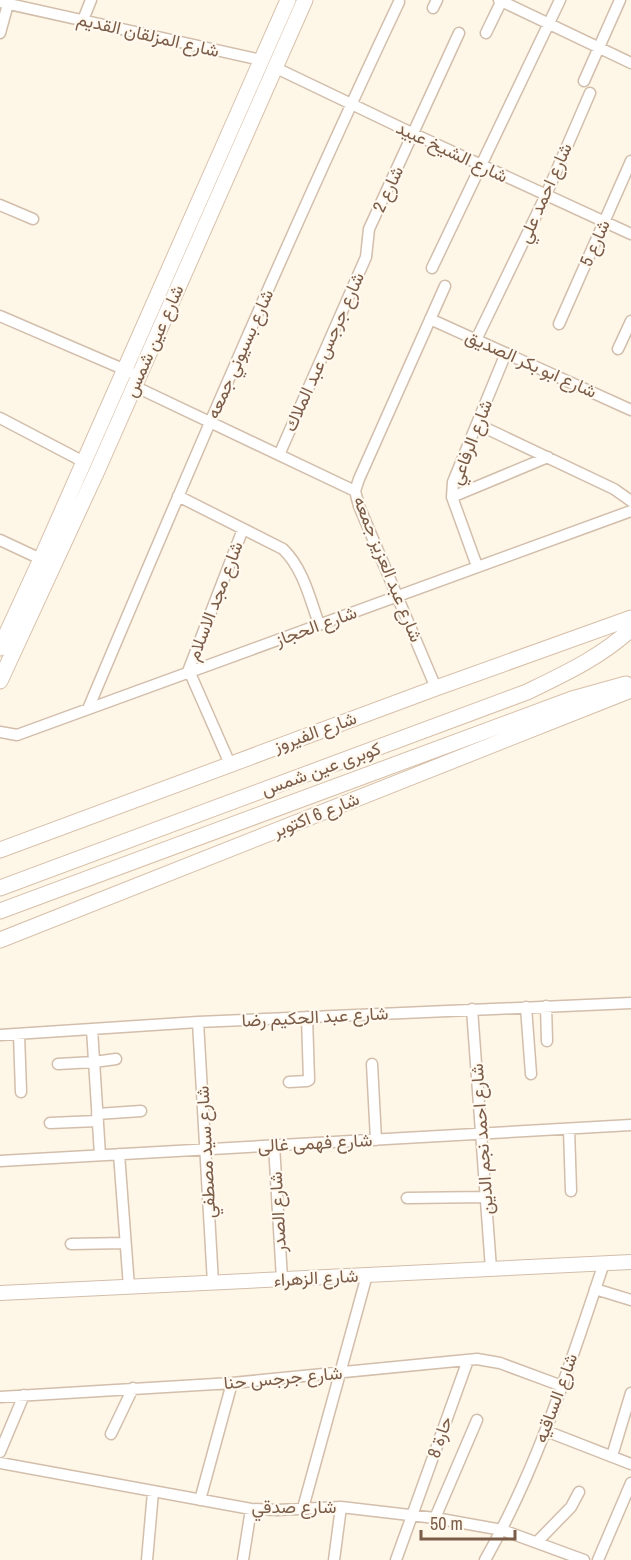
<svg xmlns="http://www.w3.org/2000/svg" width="631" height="1560" font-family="'Archivo Narrow',Vazirmatn,sans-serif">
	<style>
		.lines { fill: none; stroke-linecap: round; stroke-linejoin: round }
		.minor-casing { stroke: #d2beab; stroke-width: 13 }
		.tertiary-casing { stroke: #d2beab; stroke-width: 16 }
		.secondary-casing { stroke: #d8c0aa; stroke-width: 17 }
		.minor { stroke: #fff; stroke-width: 10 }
		.tertiary { stroke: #fff; stroke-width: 14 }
		.secondary { stroke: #fff; stroke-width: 15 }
		.labels { text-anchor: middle; stroke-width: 4.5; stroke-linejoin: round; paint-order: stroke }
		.street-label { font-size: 18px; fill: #7b5c48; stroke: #fff9ef }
	</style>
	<rect width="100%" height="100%" fill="#fef6e7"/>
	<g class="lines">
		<defs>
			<path id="minor" d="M499,0L631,63
				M0,2L261,60
				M433,8L437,0
				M83,20L91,0
				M0,33L8,4
				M486,33L502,0
				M274,67L414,134L631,234
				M584,81L620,0
				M0,205L33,219
				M432,268L560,0
				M0,316L130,372
				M430,319L631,410
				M559,324L631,161
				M476,340L546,195L590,93
				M618,349L631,321
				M134,386L355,491
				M0,418L84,462
				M477,424L614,489L631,501
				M279,455L366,257L369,229L459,33
				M178,496L283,549C303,568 310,599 319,624
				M452,497L548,457
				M0,540L45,561
				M477,566L452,497L453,482L506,353
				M190,673L230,764
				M187,674L243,529
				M436,688L359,506L355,491L359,479L445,286
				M88,709C188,472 289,235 399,2
				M0,732L17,735L28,731L631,511
				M546,1006L547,1041
				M526,1007L531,1074
				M472,1009L491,1269
				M198,1022L213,1283
				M92,1029L100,1155
				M19,1034L21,1092
				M0,1035L198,1022L631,1003
				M58,1064L94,1062L116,1059
				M372,1064L376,1140
				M289,1082L307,1081L309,1080L307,1017
				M97,1114L141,1111
				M50,1123L97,1121
				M569,1129L571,1191
				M274,1145L282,1279
				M119,1154L129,1287
				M0,1161L631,1125
				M407,1198L486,1197
				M71,1244L125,1243
				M595,1289L631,1300
				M0,1397L232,1383L477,1359L500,1363L562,1386
				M546,1431L631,1464
				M111,1434L133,1388
				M0,1452L24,1395
				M612,1456L631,1393
				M0,1463L251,1509L277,1510L341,1507L435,1518L502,1530L584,1560
				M200,1500L232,1383
				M303,1508L367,1275
				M435,1518L477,1420
				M537,1542L571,1507L579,1492
				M147,1560L153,1492
				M243,1560L251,1509
				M334,1560L341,1507
				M396,1560L468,1360
				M485,1560C538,1467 570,1364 604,1263
				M598,1560L631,1483"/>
			<path id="tertiary" d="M0,1293L631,1262"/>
			<path id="secondary" d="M0,648L41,559L288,0
				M0,681L97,471L305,0
				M0,850L436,688L631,618
				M0,888L527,692C564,674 601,657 631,629
				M0,911L572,699L626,684
				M0,940L631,690"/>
		</defs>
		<use href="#minor" class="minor-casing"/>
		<use href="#tertiary" class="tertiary-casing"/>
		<use href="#secondary" class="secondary-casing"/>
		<use href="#minor" class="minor"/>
		<use href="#tertiary" class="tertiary"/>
		<use href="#secondary" class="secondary"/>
	</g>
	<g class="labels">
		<g class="street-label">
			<text transform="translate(148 35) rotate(13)" y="6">شارع المزلقان القديم</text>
			<text transform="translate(452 152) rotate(25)" y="6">شارع الشيخ عبيد</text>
			<text transform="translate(388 189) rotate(-65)" y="6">شارع 2</text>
			<text transform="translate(545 193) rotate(-66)" y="6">شارع احمد علي</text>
			<text transform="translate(595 243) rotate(-66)" y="6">شارع 5</text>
			<text transform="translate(154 341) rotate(-66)" y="6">شارع عين شمس</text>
			<text transform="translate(324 352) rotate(-66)" y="6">شارع جرجس عبد الملاك</text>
			<text transform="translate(240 354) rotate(-66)" y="6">شارع بسيوني جمعه</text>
			<text transform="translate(531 364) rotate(24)" y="6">شارع ابو بكر الصديق</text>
			<text transform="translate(471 442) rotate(-69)" y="6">شارع الرفاعي</text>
			<text transform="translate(388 569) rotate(68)" y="6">شارع عبد العزيز جمعه</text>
			<text transform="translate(215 601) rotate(-69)" y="6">شارع مجد الاسلام</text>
			<text transform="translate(316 626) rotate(-20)" y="6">شارع الحجاز</text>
			<text transform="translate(315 732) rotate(-20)" y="6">شارع الفيروز</text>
			<text transform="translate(321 769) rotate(-20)" y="6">كوبرى عين شمس</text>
			<text transform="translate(316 815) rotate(-22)" y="6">شارع 6 اكتوبر</text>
			<text transform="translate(315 1017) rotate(-3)" y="6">شارع عبد الحكيم رضا</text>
			<text transform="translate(482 1139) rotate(-94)" y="6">شارع احمد نجم الدين</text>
			<text transform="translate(315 1143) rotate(-3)" y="6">شارع فهمى غالى</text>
			<text transform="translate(206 1152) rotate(-93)" y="6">شارع سيد مصطفي</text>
			<text transform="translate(278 1212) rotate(-93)" y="6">شارع الصدر</text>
			<text transform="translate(316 1278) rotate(-3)" y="6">شارع الزهراء</text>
			<text transform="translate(283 1378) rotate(-5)" y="6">شارع جرجس حنا</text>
			<text transform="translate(556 1398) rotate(-70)" y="6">شارع الساقيه</text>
			<text transform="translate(440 1437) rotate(-71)" y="6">حارة 8</text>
			<text x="294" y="1513">شارع صدقي</text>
		</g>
	</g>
	<path d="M421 1530v9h94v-9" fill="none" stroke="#7b5c48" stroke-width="3"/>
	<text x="430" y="1530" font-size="18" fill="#7b5c48" stroke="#fff9ef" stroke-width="4.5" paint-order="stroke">50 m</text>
</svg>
